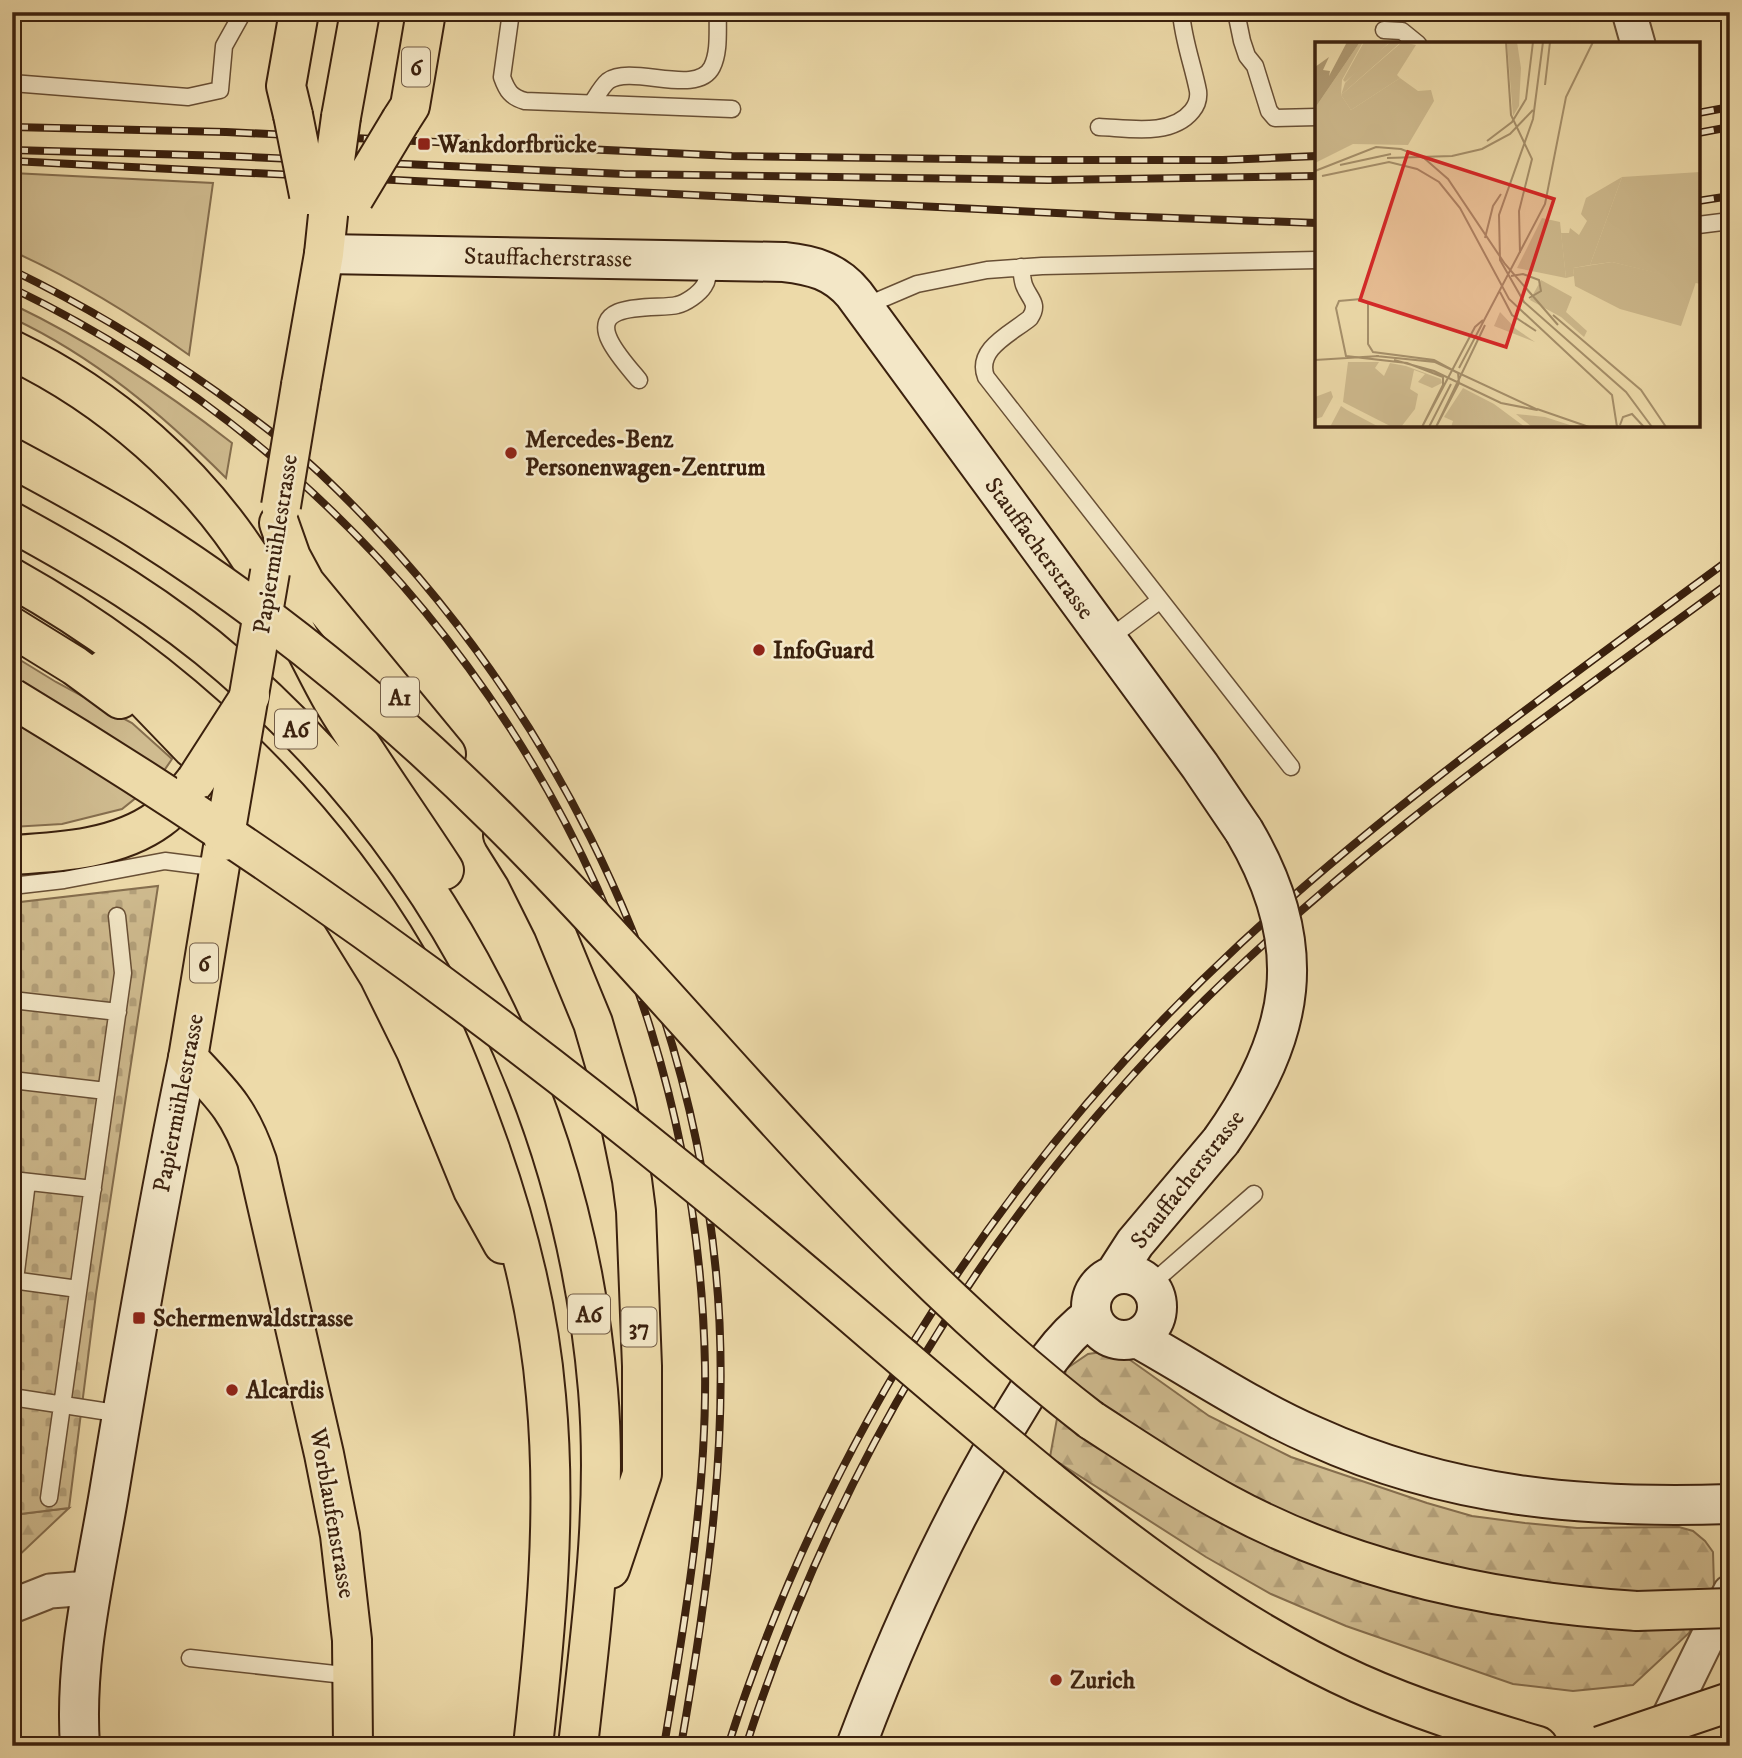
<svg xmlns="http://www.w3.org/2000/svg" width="1742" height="1758" font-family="'IM FELL DW Pica',serif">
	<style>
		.green { fill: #cfbb8f; stroke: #856e4e; stroke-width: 2 }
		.forest { fill: url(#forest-firs); stroke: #856e4e; stroke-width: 2 }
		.cemetery { fill: url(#cemetery-stones); stroke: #856e4e; stroke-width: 2 }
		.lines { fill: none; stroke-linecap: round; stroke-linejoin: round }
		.lane-casing { stroke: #684f35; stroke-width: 19 }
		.street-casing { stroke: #684f35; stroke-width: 37 }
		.secondary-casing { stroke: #3b210e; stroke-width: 42 }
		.primary-casing { stroke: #3b210e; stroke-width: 42 }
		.highway-casing { stroke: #3b210e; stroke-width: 42 }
		.lane { stroke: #f3e7c7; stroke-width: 16 }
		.street { stroke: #f3e7c7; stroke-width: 33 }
		.secondary { stroke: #f3e7c7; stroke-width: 38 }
		.primary { stroke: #eddaa9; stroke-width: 38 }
		.highway { stroke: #eddaa9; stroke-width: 38 }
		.tram { stroke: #3b210e; stroke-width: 2 }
		.rail-casing { stroke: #3b210e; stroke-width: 8 }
		.rail { stroke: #f3e7c7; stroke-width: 5; stroke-dasharray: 16; stroke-linecap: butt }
		.secondary-bridge-casing { stroke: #3b210e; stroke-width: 42; stroke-linecap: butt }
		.primary-bridge-casing { stroke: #3b210e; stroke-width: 42; stroke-linecap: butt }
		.highway-bridge-casing { stroke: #3b210e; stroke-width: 42; stroke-linecap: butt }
		.secondary-bridge { stroke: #f3e7c7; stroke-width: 38 }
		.primary-bridge { stroke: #eddaa9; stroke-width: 38 }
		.highway-bridge { stroke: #eddaa9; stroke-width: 38 }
		.poi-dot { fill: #8f2418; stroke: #f3e7c7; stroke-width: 2.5 }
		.labels { text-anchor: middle; stroke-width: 5; stroke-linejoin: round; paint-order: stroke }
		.shield { fill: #f3e7c7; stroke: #725c46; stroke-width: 2 }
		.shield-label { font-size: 23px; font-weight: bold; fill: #3b210e }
		.poi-label { font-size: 24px; font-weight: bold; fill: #3b210e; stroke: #f3e7c7; text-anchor: start }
		.street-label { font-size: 24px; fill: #3b210e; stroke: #f3e7c7 }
		.inset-road { fill: none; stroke: #a6906b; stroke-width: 2 }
		.view { fill: #d62828; fill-opacity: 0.15; stroke: #d62828; stroke-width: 3.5 }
		.inset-edge { fill: none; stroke: #3b210e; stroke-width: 3.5 }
	</style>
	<defs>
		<pattern id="forest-firs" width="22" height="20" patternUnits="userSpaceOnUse" patternTransform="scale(1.75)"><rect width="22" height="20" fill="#cfbb8f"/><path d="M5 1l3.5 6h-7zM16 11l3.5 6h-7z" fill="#b3a07a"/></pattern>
		<pattern id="cemetery-stones" width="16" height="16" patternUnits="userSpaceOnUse" patternTransform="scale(1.75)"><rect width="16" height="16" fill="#cfbb8f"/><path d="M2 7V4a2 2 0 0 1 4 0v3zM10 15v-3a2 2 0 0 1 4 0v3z" fill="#b3a07a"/></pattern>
	</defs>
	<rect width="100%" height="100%" fill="#eddaa9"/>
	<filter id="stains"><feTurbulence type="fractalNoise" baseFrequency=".00286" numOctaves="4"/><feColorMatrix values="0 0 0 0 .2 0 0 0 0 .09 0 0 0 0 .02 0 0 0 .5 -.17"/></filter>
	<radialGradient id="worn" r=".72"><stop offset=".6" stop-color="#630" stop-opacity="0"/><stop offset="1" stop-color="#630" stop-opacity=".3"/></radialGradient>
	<path class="green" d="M12,173L213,183L189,355C133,315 74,279 12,251Z
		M12,304C91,342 164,390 232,443L226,478C162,414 95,357 12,318Z
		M12,655L56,682L132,723L172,759L157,781L122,809L62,824L12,827Z"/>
	<path class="forest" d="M1116,1350L1209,1416L1291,1457L1427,1503L1472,1516L1525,1523L1577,1528L1679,1527L1693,1531L1705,1541L1713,1552L1714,1586L1689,1633L1633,1685L1573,1691L1513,1684L1346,1626L1271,1594L1206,1557L1050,1457L1066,1369L1088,1354Z
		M69,1508L12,1562V1515Z"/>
	<path class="cemetery" d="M158,886L96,1294L69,1508L12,1515V903Z"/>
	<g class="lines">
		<defs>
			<path id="lane" d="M511,12L502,77C507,91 511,97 525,101L732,109
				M1236,12L1242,41L1247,56L1255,66L1269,111L1275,118L1317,117
				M1698,12H1703
				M1384,30L1402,31L1418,44
				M12,83L188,97L220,90L224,46L243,12
				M592,103C596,97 602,86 608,81C632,64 697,97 712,67C720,51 717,29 718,12
				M1099,127C1128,128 1171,137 1192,111C1197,105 1199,99 1198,91C1193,65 1183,40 1181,12
				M1698,225L1730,221
				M1021,267C1022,273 1022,279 1024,285C1029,299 1040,303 1030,318C1012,333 975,349 986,377L1291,767
				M863,307L917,284L987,270L1042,266L1317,260
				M639,380C629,368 617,355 610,341C589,299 660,310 677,305C686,303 699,294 704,286C709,279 708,269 709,260
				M1107,640L1159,601
				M12,886L64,880L165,861L220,868
				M12,1000L118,1012
				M12,1080L106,1091
				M12,1180L93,1189
				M12,1280L78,1289
				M15,1280L27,1182
				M1150,1285L1254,1194
				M12,1397L122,1414
				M49,1498L123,973L117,916
				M190,1658L353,1676"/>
			<path id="street" d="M1629,12L1638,44
				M12,1606L50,1591L90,1588
				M1657,1741L1730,1592"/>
			<path id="secondary" d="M324,254L784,262C812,265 835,271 854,294L1200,766L1244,831
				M1091 1307a33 33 0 1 1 66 0a33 33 0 1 1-66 0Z
				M1115,1274L1135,1243L1221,1141
				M1137,1338C1196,1371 1252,1409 1314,1436C1448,1497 1584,1509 1730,1504
				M80,1746C74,1659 95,1577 109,1493C133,1347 158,1202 188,1058
				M856,1746C898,1634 947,1527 1008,1424C1032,1385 1054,1343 1091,1316"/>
			<path id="primary" d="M293,115L286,86L299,12
				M341,117L360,12
				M401,120L410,106L426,12
				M301,385L324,254L330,196
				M224,841L188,1058C223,1095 240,1111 257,1161L324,1454L340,1535L352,1640L353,1746"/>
			<path id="highway" d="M12,350C110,397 198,474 256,567C272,592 289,618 303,644C313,663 322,682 333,701C368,759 407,813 444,870
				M12,522C89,564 165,609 231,667C445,854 574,1106 598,1390C608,1509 591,1628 578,1746
				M279,523L291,557L305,583L446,754
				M12,578C171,667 316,802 408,960C442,1019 467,1085 490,1149C518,1229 539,1312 546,1396C557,1513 546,1629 533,1746
				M12,627L75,666L120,699
				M105,669L140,694L192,748L232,783L269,824L340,913L379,976L416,1051L473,1190L503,1244
				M503,835L525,870L553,926L593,1023L616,1102L632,1180L636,1211L642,1366V1474L610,1569
				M12,855C61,852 118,849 159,819C174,808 185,794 196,780
				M1091,1420C1136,1449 1180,1479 1227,1504C1352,1572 1497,1602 1637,1611
				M1048,1480C1144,1557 1245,1632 1358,1683C1416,1709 1477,1728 1538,1746"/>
		</defs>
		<use href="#lane" class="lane-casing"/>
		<use href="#street" class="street-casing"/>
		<use href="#secondary" class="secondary-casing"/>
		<use href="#primary" class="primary-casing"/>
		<use href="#highway" class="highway-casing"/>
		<use href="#lane" class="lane"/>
		<use href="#street" class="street"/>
		<use href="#secondary" class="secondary"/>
		<use href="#primary" class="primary"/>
		<use href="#highway" class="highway"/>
		<path class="tram" d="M1673,12L1697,16L1728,12"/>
		<defs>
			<path id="rail" d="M1698,113L1730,107
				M12,127L226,132L732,156L1045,160H1223L1317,156
				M1698,133L1730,127
				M12,150L228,156L624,174L1048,180L1317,176
				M12,161L1117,216L1317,223
				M1698,201L1730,196
				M12,270C84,305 152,346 217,392C253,418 289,444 321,474C542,684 687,968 716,1272C731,1431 708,1589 681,1746
				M12,288C427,488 696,905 705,1366C707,1494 685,1620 664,1746
				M728,1746C826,1438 1005,1162 1241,943C1393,802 1564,682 1730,559
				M746,1746C832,1478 980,1230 1177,1028C1342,858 1539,722 1730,582"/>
		</defs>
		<use href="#rail" class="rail-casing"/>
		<use href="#rail" class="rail"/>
		<defs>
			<path id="secondary-bridge" d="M1221,1141C1296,1035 1312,946 1244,831"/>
			<path id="primary-bridge" d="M293,115L309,195
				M330,196L341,117
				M354,198L401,120
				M281,506L301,385
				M224,841L270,572"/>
			<path id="highway-bridge" d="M12,458C55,481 98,504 139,530C269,612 388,710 497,818C697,1017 866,1247 1091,1420
				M12,698C244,838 468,998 678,1169C804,1270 923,1378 1048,1480
				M196,780L250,696
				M1637,1611L1730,1608
				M1600,1746L1730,1702"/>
		</defs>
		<use href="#secondary-bridge" class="secondary-bridge-casing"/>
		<use href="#primary-bridge" class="primary-bridge-casing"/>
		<use href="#highway-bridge" class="highway-bridge-casing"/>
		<use href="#secondary-bridge" class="secondary-bridge"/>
		<use href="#primary-bridge" class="primary-bridge"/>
		<use href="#highway-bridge" class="highway-bridge"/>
	</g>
	<g class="poi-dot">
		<rect x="417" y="137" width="14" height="14" rx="3.5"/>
		<circle cx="511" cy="453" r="7"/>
		<circle cx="759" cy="650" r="7"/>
		<rect x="132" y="1311" width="14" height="14" rx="3.5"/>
		<circle cx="232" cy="1390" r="7"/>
		<circle cx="1056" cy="1680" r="7"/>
	</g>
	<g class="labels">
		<g class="shield">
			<rect x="402" y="47.5" width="28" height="39" rx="5"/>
			<rect x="381" y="677.5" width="38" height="39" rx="5"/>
			<rect x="275" y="709.5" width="42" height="39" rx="5"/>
			<rect x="190" y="943.5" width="28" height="39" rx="5"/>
			<rect x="568" y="1294.5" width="42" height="39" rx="5"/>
			<rect x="621.5" y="1307.5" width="35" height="39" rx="5"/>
		</g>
		<g class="shield-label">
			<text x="416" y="75">6</text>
			<text x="400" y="705">A1</text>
			<text x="296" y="737">A6</text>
			<text x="204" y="971">6</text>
			<text x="589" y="1322">A6</text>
			<text x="639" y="1335">37</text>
		</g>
		<g class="poi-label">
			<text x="438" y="152">Wankdorfbrücke</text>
			<text x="525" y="447">Mercedes-Benz<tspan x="525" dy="28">Personenwagen-Zentrum</tspan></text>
			<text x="773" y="658">InfoGuard</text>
			<text x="153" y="1326">Schermenwaldstrasse</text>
			<text x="246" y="1398">Alcardis</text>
			<text x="1070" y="1688">Zurich</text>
		</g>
		<g class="street-label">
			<text transform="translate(548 257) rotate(1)" y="8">Stauffacherstrasse</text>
			<text transform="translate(275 544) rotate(-81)" y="8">Papiermühlestrasse</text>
			<text transform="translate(1040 548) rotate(54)" y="8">Stauffacherstrasse</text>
			<text transform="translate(178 1103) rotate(-79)" y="8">Papiermühlestrasse</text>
			<text transform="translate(1187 1179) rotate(-52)" y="8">Stauffacherstrasse</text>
			<text transform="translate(333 1513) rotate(80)" y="8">Worblaufenstrasse</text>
		</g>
	</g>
	<g transform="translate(1315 42)">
		<rect width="385" height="385" fill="#eddaa9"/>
		<path d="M76,0H86L26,53L30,41L51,19ZM307,135L275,223L258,226L259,234L251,236L246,191H254L255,186L264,193L272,179L266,172L271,156ZM226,238L257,255L251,270L272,289L269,295L246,275L215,258ZM185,270L201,287L220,300L179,284ZM33,320H64L60,326L69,334L75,321L91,324L126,337L127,341L117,346L103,340L110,332L99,328L95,347L103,352L100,367L86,385H77L28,360ZM148,346L179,362L210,385H136L138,379L129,375ZM16,349L18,355L7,375L0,377V355ZM26,364L32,368L64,385H15Z" fill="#cfbb8f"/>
		<path d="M45,0H48L27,38L26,53L36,68L85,36L103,49L116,48L119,59L93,103L38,102L0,121V66ZM192,0H202L206,26L204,64L198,74ZM385,130V242L297,220L275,223L307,135ZM201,372L230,375L261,385H217Z" fill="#cfbb8f"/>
		<path d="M227,176L245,180L251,236L202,226Z" fill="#cfbb8f"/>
		<path d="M49,0H75L30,40L28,38ZM87,0L101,3L82,33L85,36L36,68L26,53ZM297,220L381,240L366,284L305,267L260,244L258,226Z" fill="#cfbb8f"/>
		<path d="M32,0H45L0,66V25L14,15L8,28L15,29L14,34Z" fill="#b09b74"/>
		<path class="inset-road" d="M191,0L196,73L217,117L204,169L205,211M228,0L218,77L184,173L185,218L209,260L311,350L337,385M230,43L235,0M172,99L197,80L211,57L218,0M72,116L137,114L167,107L195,92L218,68M25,123L76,112M0,129L61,105L86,107L109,116L133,137L190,222L243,283M7,134L74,120L102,127L124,140L145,166L194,257L297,353L302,385M170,196L178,164L186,152M196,234L208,232L224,238L226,249L214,256M185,250L197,273L221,289M238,273L326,348L351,385M61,314L120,320L223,368M0,318L64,314M79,318L119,329L186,361L222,368M144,326L230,162L251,55L278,0M222,367L274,385M305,383L308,375L317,372L329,385M107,385L160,285L168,278M107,385L128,343V335L92,321L31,314L21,266L24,259L46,257L53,261V302L58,310L119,318L143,331L144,341L121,385M114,385L136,342M121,385L170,283"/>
		<path class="view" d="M93,110L239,157L191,305L45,258Z"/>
		<rect width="385" height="385" class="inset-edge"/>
	</g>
	<rect width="1742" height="1758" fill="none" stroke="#eddaa9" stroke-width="42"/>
	<rect x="14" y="14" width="1714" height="1730" fill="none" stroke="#3b210e" stroke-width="3.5"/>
	<rect x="21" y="21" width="1700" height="1716" fill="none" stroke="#3b210e" stroke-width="2"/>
	<rect width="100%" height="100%" filter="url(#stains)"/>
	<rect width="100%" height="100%" fill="url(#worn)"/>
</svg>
